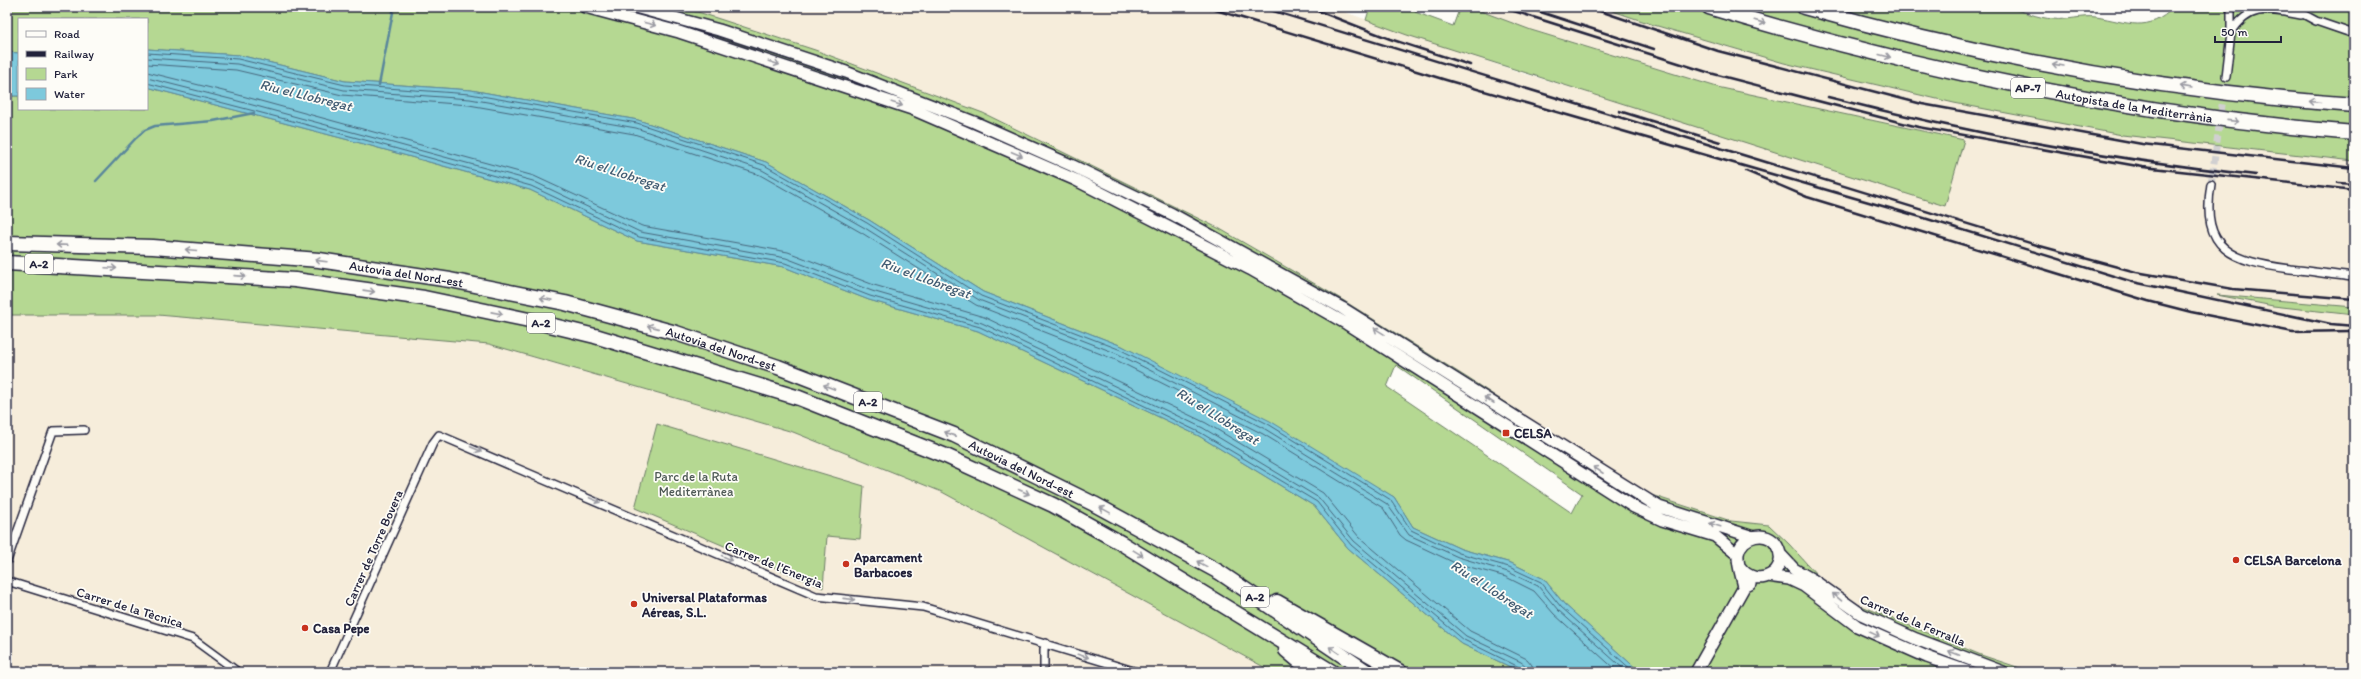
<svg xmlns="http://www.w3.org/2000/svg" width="2361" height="679" font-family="Itim,sans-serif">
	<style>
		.built { fill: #f6eddb }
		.green { fill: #b5d892; stroke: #6c7d66; fill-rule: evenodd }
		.water { fill: #7dc9dc; stroke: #59869c }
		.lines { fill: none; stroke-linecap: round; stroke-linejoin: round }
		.shore { stroke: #46657b; stroke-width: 1 }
		.stream { stroke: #59869c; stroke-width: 2.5 }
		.street-tunnel { stroke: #d1d0d1; stroke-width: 7; stroke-dasharray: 7 3.5; stroke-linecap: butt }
		.street-casing { stroke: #22223b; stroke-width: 10 }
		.secondary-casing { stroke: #22223b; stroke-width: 14 }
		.highway-casing { stroke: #22223b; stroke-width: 17 }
		.street { stroke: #fdfcf7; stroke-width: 7 }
		.secondary { stroke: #fdfcf7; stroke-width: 11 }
		.highway { stroke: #fdfcf7; stroke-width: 14 }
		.rail { stroke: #22223b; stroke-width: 2.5 }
		.oneway { stroke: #9a9aa2 }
		.poi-dot { fill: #c8321e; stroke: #fdfcf7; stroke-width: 1.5 }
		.labels { text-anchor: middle; stroke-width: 3.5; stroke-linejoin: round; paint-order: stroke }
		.shield { fill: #fdfcf7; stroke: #646373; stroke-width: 1 }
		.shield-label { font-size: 12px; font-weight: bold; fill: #22223b }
		.street-label { font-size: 13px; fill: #22223b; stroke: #fdfcf7 }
		.poi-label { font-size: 13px; font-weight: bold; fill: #22223b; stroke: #fdfcf7; text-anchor: start }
		.park-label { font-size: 13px; fill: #4e5955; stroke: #fdfcf7 }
		.water-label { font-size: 14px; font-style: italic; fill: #425c73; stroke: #fdfcf7 }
	</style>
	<rect width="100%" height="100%" fill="#fdfcf7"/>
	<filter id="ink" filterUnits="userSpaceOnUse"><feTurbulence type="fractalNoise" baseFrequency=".025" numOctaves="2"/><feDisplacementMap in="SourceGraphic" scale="8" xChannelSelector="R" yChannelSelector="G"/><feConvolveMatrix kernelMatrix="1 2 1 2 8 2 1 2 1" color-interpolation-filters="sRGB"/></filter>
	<g filter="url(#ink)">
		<path class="built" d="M673,7H1330L1522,73L1670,117L1945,205L1964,140L1717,87L1531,30L1470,7H1601L1654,25L1784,63L1954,103L2122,135L2354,161V307L2222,296L2273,306L2354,315V672H2032L1981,655L1834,595L1789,544L1769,525L1731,521L1642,492L1469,379L1341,299L1220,229L983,113L815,50L701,13Z
			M7,315H158L489,344L793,432L942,492L1273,672H7Z"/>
		<path class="green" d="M7,7H673L701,13L815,50L983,113L1220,229L1341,299L1469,379L1642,492L1731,521L1769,525L1789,544L1835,595L1981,655L2032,672H1640L1564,604L1544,579L1511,563L1461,549L1413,527L1394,497L1122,346L983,292L869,220L766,162L638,120L471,90L345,81L239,55L147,49V19H19V53L7,52ZM1396,365L1582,494L1572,513L1387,387Z
			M1370,7H1416L1415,12L1453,26L1460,7H1470L1531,30L1717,87L1964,140L1945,206L1407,35L1366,20Z
			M1601,7H2008C2022,11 2038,18 2053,19C2067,21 2082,15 2096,17C2128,22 2148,34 2174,7H2354V161L2122,135L1954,103L1784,63L1654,25Z
			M147,87L364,144L530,190L637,241L784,267L869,300L978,331L1199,436L1314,506L1348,548L1462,644L1521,672H1273L942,492L793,432L489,344L158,315H7V96H19V109H147Z
			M2217,295L2354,307V315L2273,306Z
			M657,424L864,486L860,539L827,536L823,588L635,508Z"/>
		<path class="water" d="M147,49L239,55L345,81L471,90L638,120L766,162L869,220L983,292L1122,346L1270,421L1394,497L1413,527L1461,549L1511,563L1544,579L1564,604L1640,672H1521L1462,644L1348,548L1314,506L1199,436L978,331L869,300L784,267L637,241L530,190L364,144L147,87Z
			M7,52L19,53V96H7Z"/>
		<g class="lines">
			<path class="shore" d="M147,53L238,59L345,85L470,94L637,123L764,165L867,223L981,296L1121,350L1268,424L1391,500L1411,530L1459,553L1509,567L1541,582L1561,607L1634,672
				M147,58L237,64L344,90L470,99L636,128L762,170L865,228L979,300L1118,354L1265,429L1387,504L1409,535L1458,557L1508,572L1538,586L1558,610L1627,672
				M147,64L236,70L342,95L469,105L634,134L760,175L862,233L976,305L1116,360L1263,434L1383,508L1400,535L1406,540L1455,563L1506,577L1534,591L1554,614L1618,672
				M147,72L235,94L534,176L642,226L788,252L874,285L984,317L1206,423L1323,493L1359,537L1470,631L1527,659L1532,665L1533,672
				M147,78L234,100L533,181L640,232L786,258L872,291L982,323L1203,428L1319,498L1354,541L1466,636L1521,662L1526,666L1527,672
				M147,83L365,140L531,186L639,237L785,263L870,296L980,327L1201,433L1317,502L1351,545L1464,640L1519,667L1522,672"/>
			<path class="stream" d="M379,85L394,7
				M96,181L136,138L145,130L155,126L213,121L254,113"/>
			<path class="street-tunnel" d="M2211,184L2226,77"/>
			<defs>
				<path id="street" d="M2290,7L2316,21L2354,34
					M2231,33C2250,2 2271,10 2301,15
					M2226,77L2231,33V7
					M2211,184C2200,251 2233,261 2290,269C2311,271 2333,275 2354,277
					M7,561L53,431L84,430
					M7,581L193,639L238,672
					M330,672L433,443L439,435L816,596L923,607L1137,672
					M1044,672V649L1046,643"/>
				<path id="secondary" d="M585,7L679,32L912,109L1076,180L1250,269L1347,324L1634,507L1662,520L1715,536L1738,555
					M635,7L719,30L846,72L974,122L1073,166L1172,214L1342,308L1659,507L1753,537
					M1780,554L1794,569L1813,580L1861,614L1916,639L2003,672
					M1740,567C1757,591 1791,571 1777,546C1768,529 1741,535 1738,554C1737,564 1742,577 1744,587
					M1768,576L1789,579L1804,586L1857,626L1927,657L1969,672
					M1696,672L1744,587L1750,584"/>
				<g id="highway">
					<path id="s1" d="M1709,7C1920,71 2134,115 2354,133"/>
					<path d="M1804,7C1983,58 2169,92 2354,105"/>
					<path id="s2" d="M7,243L153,247L319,260L450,280L565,303L676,333L778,367L954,435L1094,504L1219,572L1367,672"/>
					<path d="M7,263L295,280L424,298L529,320L595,336L799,398L946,456L1053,505L1121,543L1332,672"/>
					<path d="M1277,602L1400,672"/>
					<path d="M1286,650L1312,672"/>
				</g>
			</defs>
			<use href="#street" class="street-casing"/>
			<use href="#secondary" class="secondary-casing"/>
			<use href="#highway" class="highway-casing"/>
			<use href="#street" class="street"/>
			<use href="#secondary" class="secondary"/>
			<use href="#highway" class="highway"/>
			<path class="rail" d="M1206,7L1446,80L1924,218L2133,282L2331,324L2354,326
				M1260,7L2040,246L2136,272L2233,289L2354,299
				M1308,7L1390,39L1470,65
				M1501,7L1710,73L1918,127L2143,167L2354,190
				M1525,7L1654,49
				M1588,7L1718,51L1922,104L2142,144L2354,168
				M1828,97C1968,133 2112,160 2256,175
				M1619,111L1720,142
				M1746,171L1807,197L2148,301L2191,312L2293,332L2350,331
				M2338,183L2354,184"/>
		</g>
		<defs><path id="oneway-shaft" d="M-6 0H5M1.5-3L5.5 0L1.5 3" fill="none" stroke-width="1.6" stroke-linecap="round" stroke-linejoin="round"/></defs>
		<g class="oneway">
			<use href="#oneway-shaft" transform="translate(1760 22) rotate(16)"/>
			<use href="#oneway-shaft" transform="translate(650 24) rotate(15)"/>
			<use href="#oneway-shaft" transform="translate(1885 56) rotate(14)"/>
			<use href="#oneway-shaft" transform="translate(774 63) rotate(18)"/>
			<use href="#oneway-shaft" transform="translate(2058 65) rotate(-170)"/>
			<use href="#oneway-shaft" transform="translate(2186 87) rotate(-171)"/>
			<use href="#oneway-shaft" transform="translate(2315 102) rotate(-175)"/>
			<use href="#oneway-shaft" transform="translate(897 104) rotate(18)"/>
			<use href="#oneway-shaft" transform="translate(2233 121) rotate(6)"/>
			<use href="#oneway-shaft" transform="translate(1017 154) rotate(23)"/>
			<use href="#oneway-shaft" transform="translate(62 245) rotate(-178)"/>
			<use href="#oneway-shaft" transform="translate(191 250) rotate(-175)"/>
			<use href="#oneway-shaft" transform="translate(321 261) rotate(-173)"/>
			<use href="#oneway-shaft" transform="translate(111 268) rotate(3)"/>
			<use href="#oneway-shaft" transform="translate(240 276) rotate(4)"/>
			<use href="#oneway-shaft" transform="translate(369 291) rotate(8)"/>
			<use href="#oneway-shaft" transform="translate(546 299) rotate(-169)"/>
			<use href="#oneway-shaft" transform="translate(497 313) rotate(11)"/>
			<use href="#oneway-shaft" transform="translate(653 327) rotate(-165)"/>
			<use href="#oneway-shaft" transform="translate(1379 331) rotate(-148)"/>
			<use href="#oneway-shaft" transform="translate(829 387) rotate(-159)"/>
			<use href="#oneway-shaft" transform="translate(1489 400) rotate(-147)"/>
			<use href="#oneway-shaft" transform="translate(950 434) rotate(-158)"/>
			<use href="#oneway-shaft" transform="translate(476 449) rotate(23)"/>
			<use href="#oneway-shaft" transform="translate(1598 470) rotate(-147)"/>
			<use href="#oneway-shaft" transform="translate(1024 492) rotate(24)"/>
			<use href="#oneway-shaft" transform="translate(595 500) rotate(23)"/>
			<use href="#oneway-shaft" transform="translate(1105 510) rotate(-151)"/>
			<use href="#oneway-shaft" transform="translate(1715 525) rotate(-163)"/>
			<use href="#oneway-shaft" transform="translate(1138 553) rotate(31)"/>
			<use href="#oneway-shaft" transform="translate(727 558) rotate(24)"/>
			<use href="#oneway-shaft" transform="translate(1202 564) rotate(-151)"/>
			<use href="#oneway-shaft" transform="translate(1837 597) rotate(-140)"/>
			<use href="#oneway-shaft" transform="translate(849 599) rotate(6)"/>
			<use href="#oneway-shaft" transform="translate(1874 634) rotate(25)"/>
			<use href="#oneway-shaft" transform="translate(1334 650) rotate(-146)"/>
			<use href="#oneway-shaft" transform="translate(1954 653) rotate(-159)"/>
			<use href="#oneway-shaft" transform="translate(1083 656) rotate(16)"/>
		</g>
	</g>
	<g class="poi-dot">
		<rect x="1502" y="429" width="8" height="8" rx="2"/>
		<circle cx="2236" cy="560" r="4"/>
		<circle cx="846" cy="564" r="4"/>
		<circle cx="634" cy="604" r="4"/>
		<circle cx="305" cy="628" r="4"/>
	</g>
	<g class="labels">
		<g class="shield">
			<rect x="2011" y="78" width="34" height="20" rx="3"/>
			<rect x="25" y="254" width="28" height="20" rx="3"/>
			<rect x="527" y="313" width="28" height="20" rx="3"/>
			<rect x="854" y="392" width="28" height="20" rx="3"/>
			<rect x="1241" y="587" width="28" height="20" rx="3"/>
		</g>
		<g class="shield-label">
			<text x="2028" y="92">AP-7</text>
			<text x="39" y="268">A-2</text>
			<text x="541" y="327">A-2</text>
			<text x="868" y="406">A-2</text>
			<text x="1255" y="601">A-2</text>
		</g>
		<g class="street-label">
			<text dy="5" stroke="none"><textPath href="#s1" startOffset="437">Autopista de la Mediterrània</textPath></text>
			<text dy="5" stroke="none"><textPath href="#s2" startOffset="401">Autovia del Nord-est</textPath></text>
			<text dy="5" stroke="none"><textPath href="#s2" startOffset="725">Autovia del Nord-est</textPath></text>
			<text dy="5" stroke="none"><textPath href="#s2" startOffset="1049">Autovia del Nord-est</textPath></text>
			<text transform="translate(373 548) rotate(-66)" y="5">Carrer de Torre Bovera</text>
			<text transform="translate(774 564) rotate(22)" y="5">Carrer de l'Energia</text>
			<text transform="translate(130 607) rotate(17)" y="5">Carrer de la Tècnica</text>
			<text transform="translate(1913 620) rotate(23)" y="5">Carrer de la Ferralla</text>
		</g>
		<g class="poi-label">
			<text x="1514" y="438">CELSA</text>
			<text x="854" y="562">Aparcament<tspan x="854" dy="15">Barbacoes</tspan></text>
			<text x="2244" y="565">CELSA Barcelona</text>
			<text x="642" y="602">Universal Plataformas<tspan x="642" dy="15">Aéreas, S.L.</tspan></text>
			<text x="313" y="633">Casa Pepe</text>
		</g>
		<g class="park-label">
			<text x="696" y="481">Parc de la Ruta<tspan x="696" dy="15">Mediterrànea</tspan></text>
		</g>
		<g class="water-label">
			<text transform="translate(306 95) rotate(14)" y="5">Riu el Llobregat</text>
			<text transform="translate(620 172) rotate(18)" y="5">Riu el Llobregat</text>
			<text transform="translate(926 278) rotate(20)" y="5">Riu el Llobregat</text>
			<text transform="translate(1218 416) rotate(32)" y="5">Riu el Llobregat</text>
			<text transform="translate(1492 589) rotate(33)" y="5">Riu el Llobregat</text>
		</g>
	</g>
	<rect width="2361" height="679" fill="none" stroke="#fdfcf7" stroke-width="24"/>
	<rect x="12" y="12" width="2337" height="655" fill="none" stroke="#22223b" stroke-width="1.5" filter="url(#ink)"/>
	<rect x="18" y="18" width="130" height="92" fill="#fdfcf7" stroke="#a5a5ac"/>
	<rect x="26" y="31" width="20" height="6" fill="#fdfcf7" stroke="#a5a5ac"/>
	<text x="54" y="38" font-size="12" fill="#22223b">Road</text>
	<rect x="26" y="51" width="20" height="6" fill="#22223b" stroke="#a5a5ac"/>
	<text x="54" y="58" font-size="12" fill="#22223b">Railway</text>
	<rect x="26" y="68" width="20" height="12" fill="#b5d892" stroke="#a5a5ac"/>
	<text x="54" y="78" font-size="12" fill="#22223b">Park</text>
	<rect x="26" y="88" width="20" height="12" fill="#7dc9dc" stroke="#a5a5ac"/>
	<text x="54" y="98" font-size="12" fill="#22223b">Water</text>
	<path d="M2215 36v6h66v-6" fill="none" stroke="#22223b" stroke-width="2"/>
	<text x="2221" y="36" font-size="12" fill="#22223b" stroke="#fdfcf7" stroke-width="3" paint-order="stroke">50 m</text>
</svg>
